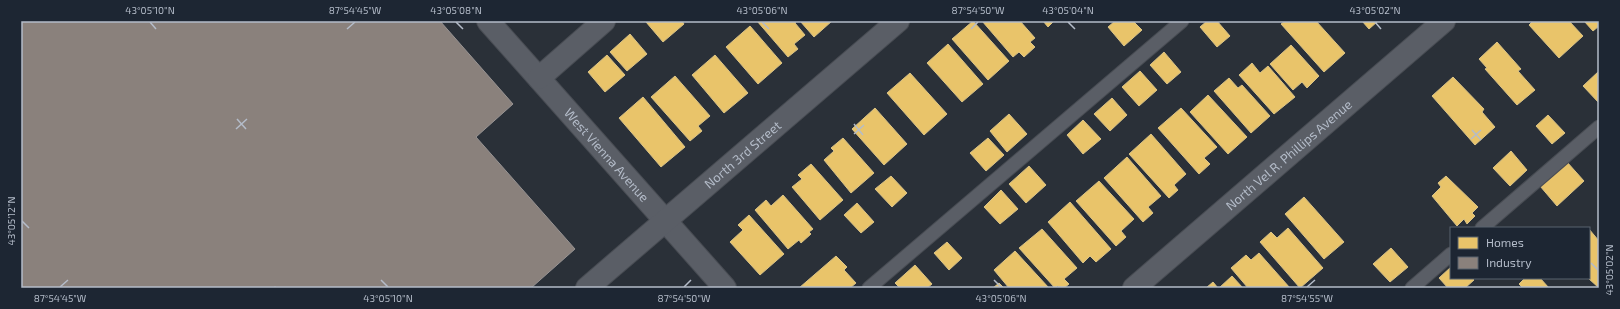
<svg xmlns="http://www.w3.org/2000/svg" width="1620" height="309" font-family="'Exo 2',sans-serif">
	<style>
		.homes { fill: #e9c46a; stroke: #d9c286 }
		.industry { fill: #8a817c; stroke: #979393 }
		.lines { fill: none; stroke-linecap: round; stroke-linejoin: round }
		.service-casing { stroke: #484c53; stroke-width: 15 }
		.minor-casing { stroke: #484c53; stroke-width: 24 }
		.service { stroke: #5a5e66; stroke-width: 13 }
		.minor { stroke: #5a5e66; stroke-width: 22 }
		.ticks { fill: none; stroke: #b4bcc9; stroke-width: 1.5 }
		.labels { text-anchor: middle; stroke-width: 4; stroke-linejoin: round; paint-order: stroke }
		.street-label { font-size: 13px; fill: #b4bcc9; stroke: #1d2633 }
		.neatline { fill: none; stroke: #b4bcc9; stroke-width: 1.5 }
		.ticks-label { font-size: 10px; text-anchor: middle; fill: #b4bcc9 }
	</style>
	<rect width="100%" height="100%" fill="#2a3038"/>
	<path class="homes" d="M682,21L684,24L663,42L646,22Z
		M757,21H796L795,23L805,35L794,44L798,49L788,57Z
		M800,21H832L814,37Z
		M973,21L1009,61L988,80L952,39Z
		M982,21H1020L1035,38L1030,42L1035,47L1024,57L1019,52L1013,57Z
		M1043,21H1054L1048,27Z
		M1115,21H1133L1142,30L1124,46L1108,27Z
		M1207,21H1217L1230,36L1217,47L1200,27Z
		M1285,21H1316L1345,53L1324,72L1281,24Z
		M1362,21H1378L1369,29Z
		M1533,21H1569L1583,36L1559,58L1529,25Z
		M1584,21H1599V26L1593,31Z
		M750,26L782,63L758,84L726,47Z
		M630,34L647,54L627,71L610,52Z
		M1497,42L1521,69L1518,71L1535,90L1517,105L1485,69L1487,68L1479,59Z
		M948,44L983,84L962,102L927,63Z
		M1291,45L1319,76L1307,88L1302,82L1293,90L1270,64Z
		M1164,52L1181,72L1167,84L1150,65Z
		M607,55L625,75L605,92L588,72Z
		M715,55L748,93L724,113L692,75Z
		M1252,63L1260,73L1268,66L1295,97L1274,114L1239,75Z
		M1140,71L1157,90L1139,106L1122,87Z
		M1599,71V103L1583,86Z
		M910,73L947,114L924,135L887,93Z
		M675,76L710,116L698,126L702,131L690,141L651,97Z
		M1453,77L1484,109L1482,112L1495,127L1475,145L1432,96Z
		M1229,78L1238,88L1242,85L1270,116L1251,133L1214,91Z
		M1208,95L1247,137L1228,154L1190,112Z
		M643,97L685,147L661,167L619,118Z
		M1112,98L1127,115L1110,131L1094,114Z
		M875,108L907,144L884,165L852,129Z
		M1181,108L1217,147L1204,158L1210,164L1199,174L1158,128Z
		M1009,114L1027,134L1007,152L990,131Z
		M1548,115L1565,133L1552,144L1536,126Z
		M1083,120L1101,139L1083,154L1067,135Z
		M1151,134L1186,174L1174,185L1178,190L1169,198L1129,154Z
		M843,138L874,173L851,193L824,160L834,151L831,148Z
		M988,138L1004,155L986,171L970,153Z
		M1511,151L1527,170L1510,186L1493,168Z
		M1127,157L1161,196L1148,207L1153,213L1143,222L1104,178Z
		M1567,162L1584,181L1557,206L1540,186Z
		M811,164L843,200L820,220L792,187L802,179L798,175Z
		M1029,166L1046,185L1026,203L1009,184Z
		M891,176L907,193L892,207L875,189Z
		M1446,176L1478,207L1472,213L1475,216L1467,224L1464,219L1457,226L1432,196L1441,187L1438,183Z
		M1099,181L1134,219L1121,231L1126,237L1116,246L1076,201Z
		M1001,190L1018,209L1000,224L984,207Z
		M783,195L813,229L809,232L811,234L801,243L799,240L788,249L755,210L766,200L771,206Z
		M1304,197L1344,242L1324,259L1285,214Z
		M1070,202L1111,249L1096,262L1090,256L1083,263L1048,222Z
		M857,203L874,222L861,233L844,215Z
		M749,215L784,254L760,275L730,242L743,230L738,225Z
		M1288,228L1323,268L1300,288L1260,242L1271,232L1277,238Z
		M1042,229L1077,268L1064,279L1069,284L1064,288L1057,286L1055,288L1019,248Z
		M1589,229L1599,241V288L1588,278Z
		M947,242L962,258L949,270L934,253Z
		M1391,248L1408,267L1390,282L1373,264Z
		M1015,251L1049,288H1009L994,270Z
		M1259,253L1290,288H1248L1231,268L1246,255L1251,260Z
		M836,256L847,267L844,270L856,283L850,288H799Z
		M915,265L932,284L927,288H900L895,283Z
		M1451,267V278H1472L1474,280L1465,288H1448L1439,278Z
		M1232,276L1243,288H1219Z
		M1525,278L1534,279L1540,278L1549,288H1523L1519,284Z
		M1213,282L1218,288H1206Z
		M999,283L1004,288H993Z"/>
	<path class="industry" d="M21,21H440L513,104L476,137L575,249L531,288H277L275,286L273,288H21Z"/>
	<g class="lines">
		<defs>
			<path id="service" d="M1482,228L1599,127
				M869,288L1182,21
				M1412,288L1451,254"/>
			<g id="minor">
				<path id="s1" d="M488,21L725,288"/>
				<path d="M539,78L604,21"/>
				<path id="s2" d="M587,288L898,21"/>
				<path id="s3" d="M1134,288L1444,21"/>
			</g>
		</defs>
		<use href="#service" class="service-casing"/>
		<use href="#minor" class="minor-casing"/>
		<use href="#service" class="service"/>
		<use href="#minor" class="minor"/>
	</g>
	<path class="ticks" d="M150,22L156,29M456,22L463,29M762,22L769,29M1068,22L1075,29M1375,22L1381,29M347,29L355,22M971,29L978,22M237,119L246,129M854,124L863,135M236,129L247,119M1472,130L1481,140M854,134L864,125M1471,139L1481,130M22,221L29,228M1591,263L1598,270M381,280L388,287M994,280L1001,287M60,287L68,280M684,287L691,280M1307,287L1315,280"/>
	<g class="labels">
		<g class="street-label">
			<text dy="5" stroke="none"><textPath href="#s1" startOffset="179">West Vienna Avenue</textPath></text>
			<text dy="5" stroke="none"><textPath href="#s3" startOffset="204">North Vel R. Phillips Avenue</textPath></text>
			<text dy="5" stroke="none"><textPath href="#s2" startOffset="205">North 3rd Street</textPath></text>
		</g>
	</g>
	<rect width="1620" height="309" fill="none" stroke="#1d2633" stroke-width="44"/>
	<rect x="1450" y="227" width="140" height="52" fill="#1d2633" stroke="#59626f"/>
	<rect x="1458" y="237" width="20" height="12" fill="#e9c46a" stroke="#59626f"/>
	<text x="1486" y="247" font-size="12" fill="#b4bcc9">Homes</text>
	<rect x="1458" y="257" width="20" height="12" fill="#8a817c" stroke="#59626f"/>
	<text x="1486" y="267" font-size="12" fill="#b4bcc9">Industry</text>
	<rect x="22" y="22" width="1576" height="265" class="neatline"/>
	<g class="ticks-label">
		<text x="150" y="14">43°05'10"N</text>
		<text x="355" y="14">87°54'45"W</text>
		<text x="456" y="14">43°05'08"N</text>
		<text x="762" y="14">43°05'06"N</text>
		<text x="978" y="14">87°54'50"W</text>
		<text x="1068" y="14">43°05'04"N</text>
		<text x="1375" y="14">43°05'02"N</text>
		<text transform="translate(11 221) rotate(-90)" y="4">43°05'12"N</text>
		<text transform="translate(1609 270) rotate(-90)" y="4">43°05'02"N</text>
		<text x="60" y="302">87°54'45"W</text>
		<text x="388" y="302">43°05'10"N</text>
		<text x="684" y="302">87°54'50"W</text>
		<text x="1001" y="302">43°05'06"N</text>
		<text x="1307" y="302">87°54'55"W</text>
	</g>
</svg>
